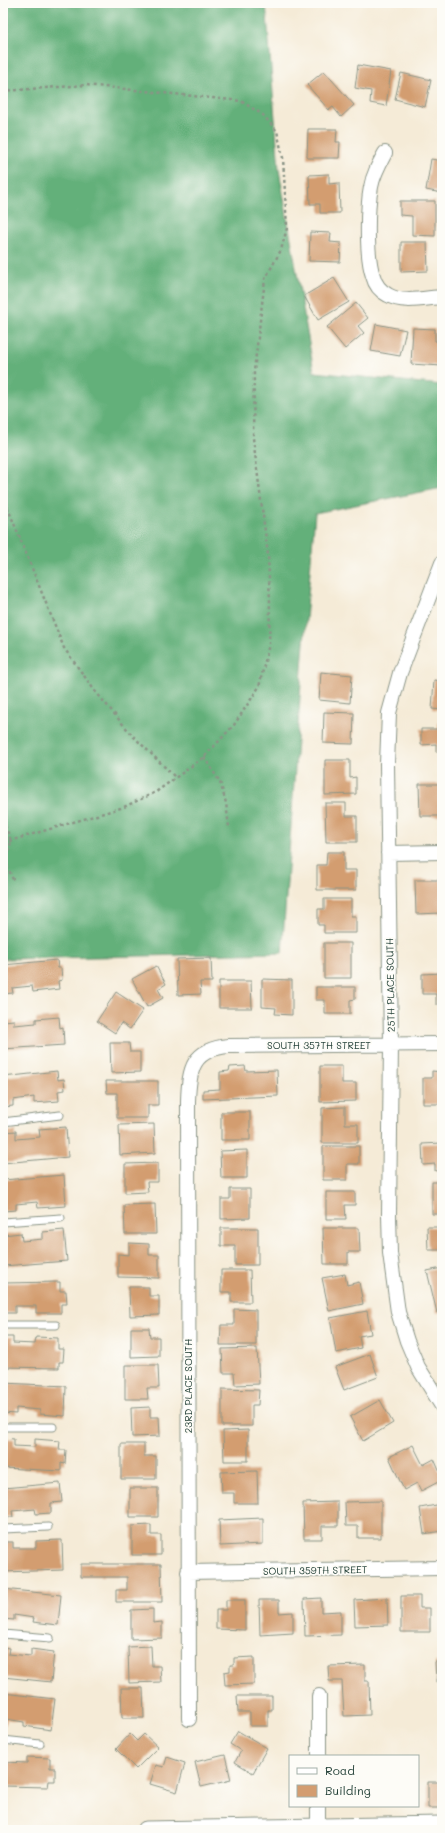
<svg xmlns="http://www.w3.org/2000/svg" width="445" height="1833" font-family="Mali,sans-serif">
	<style>
		.forest { fill: #63b07a; stroke: #417657 }
		.building { fill: #d39d70 }
		.lines { fill: none; stroke-linecap: round; stroke-linejoin: round }
		.service-casing { stroke: #8a9486; stroke-width: 9 }
		.minor-casing { stroke: #8a9486; stroke-width: 16 }
		.tertiary-casing { stroke: #8a9486; stroke-width: 19 }
		.path { stroke: #8a9486; stroke-width: 2.5; stroke-dasharray: 3 3; stroke-linecap: butt }
		.service { stroke: #fff; stroke-width: 7 }
		.minor { stroke: #fff; stroke-width: 14 }
		.tertiary { stroke: #fff; stroke-width: 17 }
		.labels { text-anchor: middle; stroke-width: 3.5; stroke-linejoin: round; paint-order: stroke }
		.street-label { font-size: 10px; fill: #1f3d34; stroke: #fdfcf7 }
	</style>
	<rect width="100%" height="100%" fill="#fdfcf7"/>
	<filter id="ink" filterUnits="userSpaceOnUse"><feTurbulence type="fractalNoise" baseFrequency=".025" numOctaves="2"/><feDisplacementMap in="SourceGraphic" scale="8" xChannelSelector="R" yChannelSelector="G"/><feConvolveMatrix kernelMatrix="1 2 1 2 8 2 1 2 1" color-interpolation-filters="sRGB"/></filter>
	<filter id="wash" filterUnits="userSpaceOnUse"><feTurbulence type="fractalNoise" baseFrequency=".012" numOctaves="4" result="noise"/><feDisplacementMap in="SourceGraphic" scale="16" xChannelSelector="R" yChannelSelector="G"/><feGaussianBlur stdDeviation="0.9" result="paint"/><feColorMatrix in="noise" values="0 0 0 0 0 0 0 0 0 0 0 0 0 0 0 0 0 1.4 0 .05"/><feComposite in="paint" operator="in"/></filter>
	<g filter="url(#wash)">
		<rect width="100%" height="100%" fill="#f5ebd7"/>
		<path class="forest" d="M3,3H266L279,170L314,372L442,385V488L315,513L303,655L282,953L3,959Z"/>
		<g id="blocks">
			<path class="building" d="M358,65L391,71L386,106L370,103L371,91L355,88Z
				M324,71L354,105L341,117L333,107L329,110L307,85Z
				M401,73L431,80L425,107L395,99Z
				M308,129H337L336,142H340L339,158H307Z
				M431,159L442,161V193L426,190Z
				M329,174V184L339,183L340,213H320V204H310L309,175Z
				M400,201H435V236L412,235V216L400,215Z
				M310,232L331,233L330,242L341,243L340,262L309,261Z
				M401,242H427L428,271L401,272Z
				M334,278L349,302L318,320L304,296Z
				M356,303L368,318L358,326L364,333L345,349L327,327Z
				M376,324L406,330L400,356L371,351Z
				M413,328L435,329V341L442,342V366L411,364Z
				M321,672L352,675L350,703L319,700Z
				M434,680L442,681V710L432,709Z
				M324,712L354,713L353,744L323,743Z
				M439,718H442V752H436V744L421,745V729H438Z
				M325,760H350V778L356,777V794L325,795Z
				M419,784H442V816H420Z
				M325,803H346V816H357V842H326Z
				M327,852H344V870H356V890H317V865H326Z
				M415,880H442V913L416,914Z
				M324,899H351V916H356V933H324V925H318V909H324Z
				M324,943H351V978H324Z
				M211,958L212,982H200L201,994L178,995L177,959Z
				M57,960L58,968H61L62,980L58,981L59,989L33,992L32,986L12,988L13,993L3,994V965Z
				M156,966L166,984L158,989L163,998L147,1007L132,979Z
				M442,973V1004H436V994H422V974Z
				M262,979L292,980V1015L275,1014L276,1008L262,1007Z
				M219,981H251L252,1008H219Z
				M316,987H355V999L350,1000V1014H325V1000H316Z
				M116,992L143,1010L130,1029L121,1023L115,1033L97,1021Z
				M59,1017L60,1028L63,1027L64,1045L3,1049V1021L14,1020V1025L36,1023V1019Z
				M110,1043H129L130,1052H140V1072L111,1073Z
				M245,1066L246,1071L277,1070L278,1096L203,1099V1090L220,1089V1072L229,1071L230,1067Z
				M320,1066H342V1083H356V1101L320,1102Z
				M57,1071L58,1080L64,1079L65,1090L58,1091L59,1101L34,1103V1097L13,1100V1106L3,1107V1077Z
				M432,1071L442,1072V1104H423V1078H432Z
				M106,1081H158V1105H148V1118H117V1093H107Z
				M345,1107V1124H358V1143H322V1108Z
				M221,1112H250V1140H221Z
				M154,1124L155,1153L120,1155L119,1125Z
				M66,1127L68,1157L3,1163V1132L16,1131V1139L40,1137L39,1129Z
				M442,1143V1170L435,1171V1164L423,1165L422,1144Z
				M323,1146H359V1164H347V1180H323Z
				M247,1150V1178H221L220,1151Z
				M158,1163V1182H147L148,1192L125,1193V1164Z
				M64,1175L66,1206L38,1208L37,1202L16,1204V1210L3,1211V1180Z
				M432,1182H442V1214H432Z
				M230,1189H250V1218L221,1219V1199H230Z
				M326,1192H355V1205H345L346,1219H326Z
				M155,1204L156,1234H125L124,1205Z
				M427,1227H442V1250H428Z
				M221,1228H258V1265H235V1246H221Z
				M323,1228H359L360,1252H348V1264H324Z
				M64,1230L67,1261L3,1266V1235L21,1233L22,1241L43,1239V1232Z
				M129,1243L149,1244V1255H159V1278L118,1277V1254L129,1255Z
				M442,1268V1312L437,1313L427,1271Z
				M221,1270H250L251,1302H231V1292H221Z
				M345,1274L347,1285L359,1282L363,1304L329,1311L322,1278Z
				M60,1282V1291H66L67,1304H61V1313H36V1306H15V1313H3V1283Z
				M129,1287H149V1296H159V1315L130,1316Z
				M234,1309L256,1310V1345H220L221,1325H234Z
				M367,1311L371,1334L359,1336L361,1348L336,1353L330,1318Z
				M131,1328H149L150,1337H159V1356L131,1357Z
				M3,1337H13V1343L35,1344L36,1337L58,1338V1349H64L63,1362H59V1368L3,1367Z
				M257,1348L259,1384L235,1385L234,1373H223L222,1349Z
				M370,1354L378,1377L344,1390L335,1367Z
				M125,1365H158L159,1388H147L148,1399H125Z
				M3,1383L66,1386L65,1416L40,1414V1410L16,1408V1414L3,1413Z
				M222,1389L259,1390L258,1405H252V1426H222Z
				M380,1400L393,1423L363,1441L350,1417Z
				M150,1407V1417H159L160,1436L132,1437L131,1408Z
				M248,1430V1461H224L223,1431Z
				M3,1438L14,1439V1446L35,1447V1439L60,1441L59,1450H66L65,1464L61,1463V1471L3,1468Z
				M121,1444H144V1456H156V1479H121Z
				M413,1445L423,1465L434,1459L442,1477V1480L421,1491L417,1483L404,1490L389,1457Z
				M257,1471L258,1503H234V1493H222L221,1472Z
				M60,1483L62,1502L51,1503V1513L36,1514L35,1509L12,1511L13,1517H3V1488Z
				M130,1488H158V1517H130Z
				M381,1501V1538H358V1526H346L345,1502Z
				M338,1502V1526H322V1539H304L303,1503Z
				M442,1504V1531L424,1534L420,1508Z
				M263,1518V1544L220,1546L219,1520Z
				M151,1525V1535H161V1555H132V1526Z
				M62,1540L63,1570L3,1572V1542H13V1548H36V1541Z
				M81,1564H161L162,1602H116V1590H127V1577H81Z
				M3,1589L61,1595L58,1625L33,1622L34,1618L14,1615V1620L3,1619Z
				M401,1596H420V1608H430V1632H401Z
				M321,1598V1612L341,1611V1635L305,1636L304,1599Z
				M387,1598L388,1625L355,1626L354,1600Z
				M226,1600H245V1630L216,1629V1610H226Z
				M259,1600H279V1613L293,1612V1633L260,1635Z
				M153,1609V1623L162,1622V1638L131,1639V1610Z
				M151,1646L152,1666H160L161,1682L129,1683L128,1647Z
				M3,1647L9,1648L8,1654L31,1656V1649L54,1652L51,1682L3,1677Z
				M254,1657V1684L225,1685L224,1672L230,1671V1665H234V1658Z
				M435,1662H442V1696H439V1682H436Z
				M365,1665V1681H369L370,1715L344,1716L342,1681H329L328,1666Z
				M121,1688H143L144,1718H122Z
				M3,1693L55,1699L51,1730L24,1726V1722L6,1719L5,1725H3Z
				M237,1696H272V1710H268V1726H250V1712H238Z
				M238,1731L267,1748L253,1773L235,1762L241,1751L230,1744Z
				M130,1734L137,1741L144,1734L158,1747L136,1769L116,1749Z
				M225,1755L231,1780L201,1787L195,1762Z
				M27,1757L50,1758V1768H55V1781H49L48,1787L3,1786V1762L27,1763Z
				M167,1757L185,1763L177,1792L150,1784L156,1765L164,1767Z
				M428,1782H442V1808H428Z"/>
		</g>
	</g>
	<g filter="url(#ink)">
		<use href="#blocks" fill-opacity="0" stroke="#8a9486" stroke-width="1"/>
		<g class="lines">
			<defs>
				<path id="service" d="M3,1122L60,1115
					M3,1222L61,1218
					M3,1325H56
					M3,1427H53
					M3,1529L48,1527
					M3,1634L50,1638
					M3,1740L40,1744"/>
				<path id="minor" d="M385,153C379,164 373,175 371,187C367,208 366,256 373,276C375,284 380,291 388,295C403,304 425,298 442,297
					M442,563L400,673L389,713L387,764L391,1045L389,1215L390,1253L398,1312L407,1341L418,1367L442,1406
					M388,853L442,852
					M188,1572L442,1568
					M189,1719L188,1101C189,1068 193,1049 229,1046L442,1044
					M319,1756V1696
					M318,1826V1806"/>
				<path id="tertiary" d="M146,1830L442,1825"/>
			</defs>
			<use href="#service" class="service-casing"/>
			<use href="#minor" class="minor-casing"/>
			<use href="#tertiary" class="tertiary-casing"/>
			<path class="path" d="M3,91L86,85L241,101L263,115L277,131L283,158L287,228L281,250L265,279L254,371L253,438L268,555L270,602L269,644L259,687L234,725L204,757L156,792L124,807L3,843
				M3,496L64,648L95,691L132,735L176,778
				M204,757L220,782L226,803L229,827
				M3,820L11,841L6,863L14,882"/>
			<use href="#service" class="service"/>
			<use href="#minor" class="minor"/>
			<use href="#tertiary" class="tertiary"/>
		</g>
	</g>
	<g class="labels">
		<g class="street-label">
			<text transform="translate(390 985) rotate(-91)" y="4">25TH PLACE SOUTH</text>
			<text x="319" y="1049">SOUTH 357TH STREET</text>
			<text transform="translate(188 1386) rotate(-90)" y="4">23RD PLACE SOUTH</text>
			<text transform="translate(315 1570) rotate(-1)" y="4">SOUTH 359TH STREET</text>
		</g>
	</g>
	<rect width="445" height="1833" fill="none" stroke="#fdfcf7" stroke-width="16"/>
	<rect x="289" y="1755" width="130" height="52" fill="#fdfcf7" stroke="#a4b0a9"/>
	<rect x="297" y="1768" width="20" height="6" fill="#ffffff" stroke="#a4b0a9"/>
	<text x="325" y="1775" font-size="12" fill="#1f3d34">Road</text>
	<rect x="297" y="1785" width="20" height="12" fill="#d39d70" stroke="#a4b0a9"/>
	<text x="325" y="1795" font-size="12" fill="#1f3d34">Building</text>
</svg>
